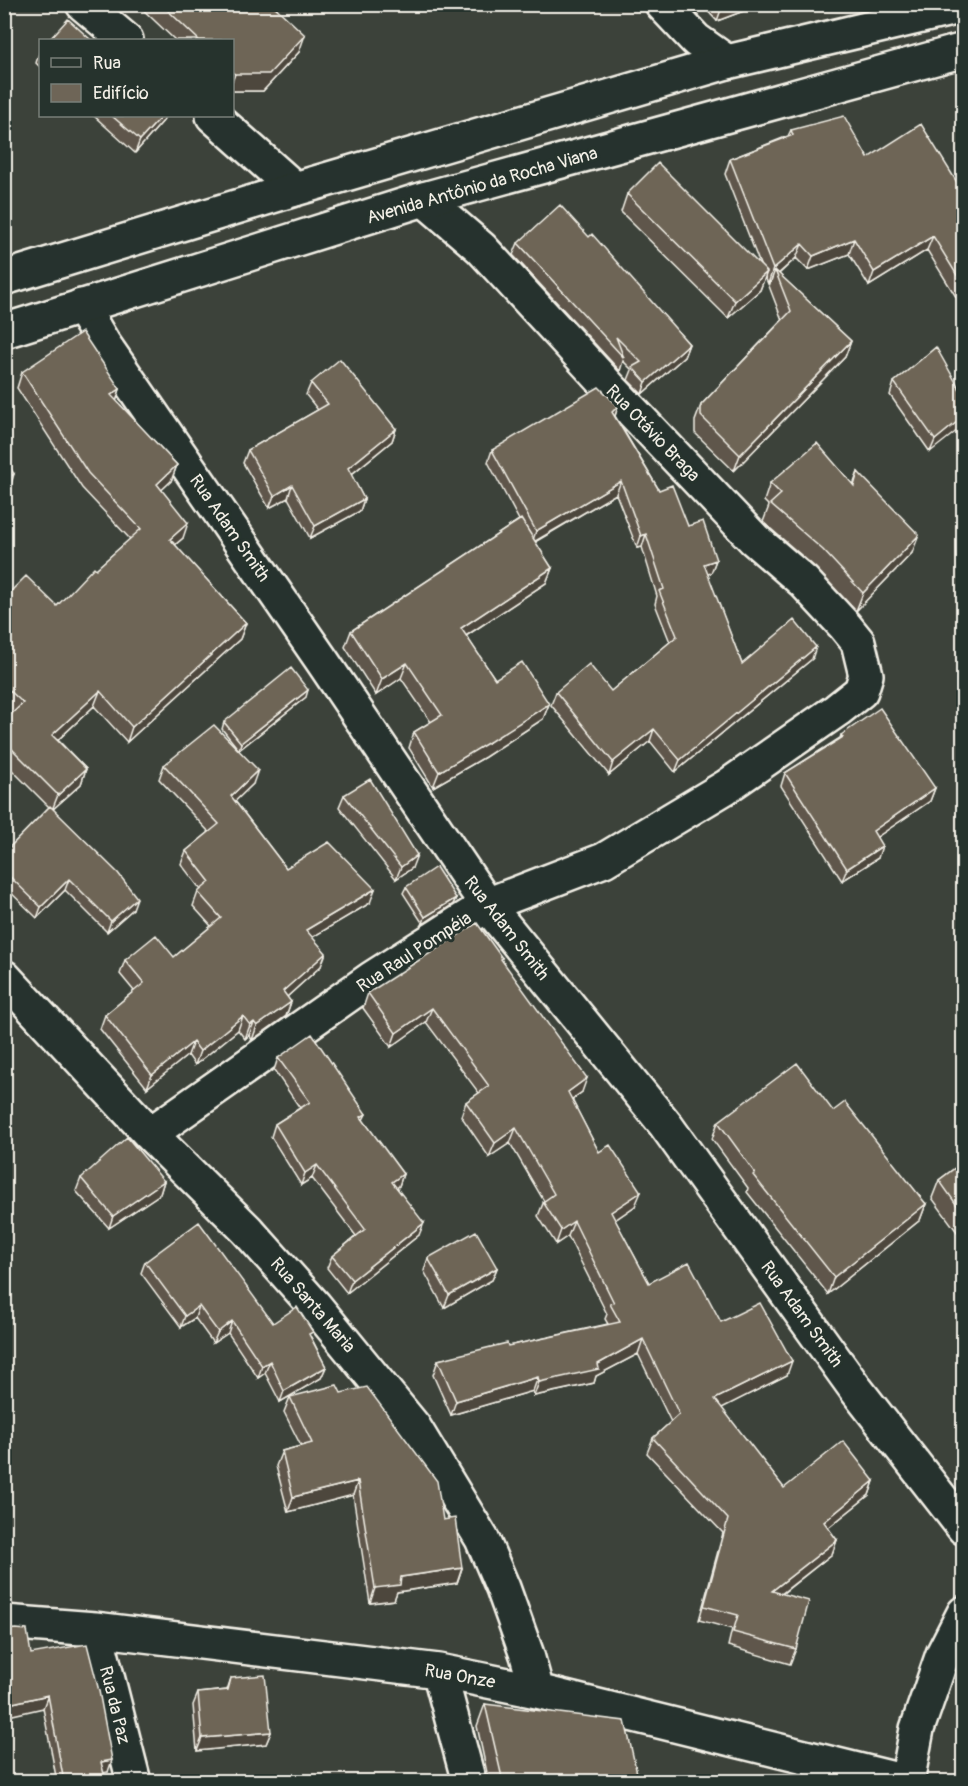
<svg xmlns="http://www.w3.org/2000/svg" width="968" height="1786" font-family="Pangolin,sans-serif">
	<style>
		.lines { fill: none; stroke-linecap: round; stroke-linejoin: round }
		.street-casing { stroke: #f4f1e8; stroke-width: 38 }
		.secondary-casing { stroke: #f4f1e8; stroke-width: 38 }
		.street { stroke: #26332d; stroke-width: 33 }
		.secondary { stroke: #26332d; stroke-width: 33 }
		.wall { fill: #5f574b; stroke: #f4f1e8; stroke-width: 1.5 }
		.shaded-wall { fill: #4d473d; stroke: #f4f1e8; stroke-width: 1.5 }
		.building { fill: #6e6557; stroke: #f4f1e8; stroke-width: 1.5 }
		.labels { text-anchor: middle; stroke-width: 6; stroke-linejoin: round; paint-order: stroke }
		.street-label { font-size: 18px; fill: #f4f1e8; stroke: #26332d }
	</style>
	<rect width="100%" height="100%" fill="#3c423a"/>
	<filter id="ink" filterUnits="userSpaceOnUse"><feTurbulence type="fractalNoise" baseFrequency=".0167" numOctaves="2"/><feDisplacementMap in="SourceGraphic" scale="12" xChannelSelector="R" yChannelSelector="G"/><feConvolveMatrix kernelMatrix="1 2 1 2 8 2 1 2 1" color-interpolation-filters="sRGB"/></filter>
	<g filter="url(#ink)">
		<g class="lines">
			<defs>
				<path id="street" d="M83,4L126,40
					M662,4L696,40L727,62
					M213,116L295,189
					M81,306L103,343L323,662L487,905L665,1124L855,1388L964,1528
					M4,977L150,1134L247,1230L315,1306L414,1427L482,1539L503,1588L527,1655L537,1691
					M150,1134L371,979L487,905L604,860L726,787L837,710L861,691L866,675L858,642L845,626L804,582L754,539L611,389L481,248L424,199
					M4,1622L95,1629L439,1671L537,1691L906,1782
					M95,1629L134,1782
					M439,1671L469,1782"/>
				<path id="secondary" d="M4,278L295,189L727,62L964,6
					M4,331L424,199L964,50
					M907,1782L917,1729L943,1654L964,1613"/>
			</defs>
			<use href="#street" class="street-casing"/>
			<use href="#secondary" class="secondary-casing"/>
			<use href="#street" class="street"/>
			<use href="#secondary" class="secondary"/>
		</g>
		<path class="wall" d="M137,4H272L299,52L263,91H232V40H175Z
			M701,4H762L717,21Z
			M40,50V67L36,63Z
			M94,116H162L163,121L135,153Z
			M791,130L963,192V308L927,250L869,286L849,254L808,270L796,258L779,274L851,341L845,357L734,471L695,433V421L701,405L782,320L769,286L771,281L768,284L765,277L760,290L728,318L621,212L627,194L761,267L725,174L730,159L788,136Z
			M589,237L689,344L684,357L642,394L628,380L632,370L623,361L620,371L513,255L518,243Z
			M22,372L120,389L116,401L177,465L171,481L161,490L183,538L175,545L246,623L240,639L127,742L94,706L58,740L86,769L81,784L53,809L133,909L107,932L65,890L37,918L4,886V853L49,807L4,762V721L12,713L4,706V598L57,606L96,569L130,539L82,488L17,388Z
			M894,382L963,395L930,452L890,395Z
			M311,383L396,429L392,441L351,475L364,499L360,511L310,538L288,498L269,508L243,463L248,450L318,410L306,395Z
			M618,406L615,416L659,490L716,560L711,573L707,574L742,664L812,659L675,772L650,741L609,775L551,705L556,692L611,691L670,642L655,604L657,596L642,547L637,548L616,494L535,542L552,568L546,583L466,636L495,679L549,704L543,719L485,757L433,787L409,748L414,732L431,722L401,678L376,695L345,647L351,631L519,520L488,462L492,450Z
			M858,472L912,553L856,611L816,568L763,522L769,506L764,501L770,483L853,485Z
			M306,697L239,750L222,729L224,722Z
			M841,735L935,788L930,801L877,837L878,858L842,881L781,786L785,773L840,738Z
			M164,765L253,784L235,801L286,868L370,903L312,937L321,966L287,997L291,1002L286,1016L252,1040L249,1035L245,1039L238,1030L195,1065L188,1055L147,1088L100,1029L105,1015L134,991L120,974L125,960L174,957L211,926L193,906L198,892L201,890L181,864L186,851L209,832L159,779Z
			M344,795L412,868L396,879L339,807Z
			M406,887L456,898L453,904L423,924L403,893Z
			M502,958L501,960L582,1092L572,1100L599,1152L635,1206L615,1220L649,1283L721,1322L787,1375L721,1408L784,1488L874,1481L869,1495L828,1528L837,1540L832,1554L782,1594L796,1649L790,1664L728,1646L732,1629L699,1620L723,1533L647,1453L653,1438L671,1422L638,1354L596,1376L594,1383L534,1396L533,1391L451,1415L433,1375L438,1360L508,1346L608,1324L605,1319L607,1314L568,1236L556,1244L538,1216L544,1201L510,1143L489,1157L461,1116L466,1102L479,1093L426,1022L391,1047L363,1008L368,993Z
			M278,1058L366,1114L363,1120L403,1174L399,1186L397,1187L419,1235L347,1293L327,1268L332,1256L356,1236L312,1178L301,1185L271,1137L275,1124L300,1108L274,1070Z
			M833,1111L926,1204L920,1220L828,1294L747,1192L748,1188L712,1139L718,1122Z
			M963,1162V1240L932,1198L939,1180Z
			M81,1178L164,1181L160,1194L109,1228L76,1191Z
			M428,1258L497,1268L492,1280L444,1308L424,1271Z
			M145,1262L273,1323L311,1337L326,1367L321,1378L280,1402L265,1373L258,1378L228,1333L213,1343L195,1318L181,1327L141,1273Z
			M341,1393L443,1520L462,1568L457,1583L397,1592L394,1600L370,1603L353,1495L288,1512L276,1466L282,1451L301,1446L284,1412L290,1397Z
			M31,1654L108,1772L103,1773L106,1782H57L43,1708Z
			M231,1678L271,1732L266,1744L197,1751L193,1705L198,1693L227,1690Z
			M485,1704L639,1782H489L477,1726Z"/>
		<path class="shaded-wall" d="M723,4H762L717,21Z
			M305,35L299,52L263,91H232V82L235,74Z
			M162,116H165L163,121L135,153L140,140Z
			M933,236L927,250L869,286L874,272Z
			M854,239L849,254L808,270L813,256Z
			M802,244L796,258L777,275L775,270L771,281L768,284L773,269Z
			M767,272L760,290L728,318L735,301Z
			M851,341L845,357L734,471L740,455Z
			M689,344L684,357L642,394L646,382Z
			M120,389L115,405L111,395Z
			M618,406L614,419L612,412Z
			M963,417V426L930,452L935,440Z
			M396,429L392,441L343,481L348,468Z
			M177,465L171,481L151,500L157,484Z
			M14,474L10,487L4,490V480Z
			M621,481L616,494L532,543L536,531Z
			M292,485L288,498L269,508L274,496Z
			M364,499L360,511L310,538L315,526Z
			M188,523L183,538L164,554L170,539Z
			M646,534L642,547L637,548L641,536Z
			M919,535L912,553L856,611L863,593Z
			M716,560L711,573L699,577L704,564Z
			M552,568L546,583L455,643L461,628Z
			M246,623L240,639L127,742L132,727Z
			M816,647L812,659L675,772L680,760Z
			M407,663L401,678L376,695L382,679Z
			M308,690L306,697L239,750L241,743Z
			M100,691L94,706L47,750L52,735Z
			M549,704L543,719L485,757L433,787L439,772Z
			M654,729L650,741L609,775L613,762Z
			M86,769L81,784L52,810L58,795Z
			M258,770L253,784L226,810L231,796Z
			M935,788L930,801L868,843L873,831Z
			M882,846L878,858L842,881L847,869Z
			M417,855L412,868L396,879L401,867Z
			M69,879L65,890L37,918L41,907Z
			M375,889L370,903L301,944L306,930Z
			M137,898L133,909L107,932L111,921Z
			M456,898L453,904L423,924L425,917Z
			M326,953L321,966L278,1005L283,991Z
			M291,1002L286,1016L252,1040L257,1026Z
			M432,1008L426,1022L391,1047L396,1033Z
			M243,1016L238,1030L195,1065L200,1051Z
			M254,1022L249,1035L245,1039L250,1025Z
			M193,1042L188,1055L147,1088L152,1075Z
			M587,1078L582,1092L562,1106L568,1092Z
			M516,1128L510,1143L489,1157L495,1143Z
			M317,1165L312,1178L301,1185L305,1173Z
			M403,1174L399,1186L388,1194L392,1182Z
			M164,1181L160,1194L109,1228L113,1216Z
			M641,1192L635,1206L606,1226L611,1212Z
			M926,1204L920,1220L828,1294L834,1277Z
			M574,1221L568,1236L556,1244L561,1230Z
			M424,1223L419,1235L347,1293L352,1280Z
			M497,1268L492,1280L444,1308L449,1295Z
			M199,1306L195,1318L181,1327L185,1316Z
			M232,1321L228,1333L213,1343L218,1332Z
			M643,1339L638,1354L596,1376L594,1383L534,1396L539,1382L598,1364Z
			M270,1361L265,1373L258,1378L262,1366Z
			M792,1361L787,1375L710,1414L715,1399Z
			M326,1367L321,1378L280,1402L284,1391Z
			M538,1377L533,1391L451,1415L456,1401Z
			M358,1481L353,1495L288,1512L293,1497Z
			M874,1481L869,1495L818,1536L824,1522Z
			M837,1540L832,1554L767,1605L772,1591Z
			M462,1568L457,1583L397,1592L394,1600L370,1603L375,1588L401,1577Z
			M48,1695L43,1708L4,1717V1705Z
			M271,1732L266,1744L197,1751L202,1738Z
			M112,1760L108,1772L96,1774L101,1762Z"/>
		<path class="building" d="M161,4H272L305,35L269,74H235L232,72V40H199Z
			M68,19L91,40H49Z
			M112,116H162L140,140Z
			M844,116L868,158L921,124L963,192V285L933,236L874,272L854,239L813,256L802,244L773,269L730,159L793,135L791,130Z
			M658,163L767,272L735,301L627,194Z
			M560,205L589,237L592,234L689,344L646,382L632,367L641,362L616,337L624,358L518,243Z
			M775,270L851,341L740,455L701,416V405L791,311Z
			M82,332L120,389L111,395L177,465L157,484L188,523L170,539L246,623L132,727L100,691L52,735L86,769L58,795L4,741V721L23,703L4,685V598L26,576L57,606L94,567L96,569L141,529L88,473L22,372Z
			M936,347L963,395V417L935,440L894,382Z
			M340,359L396,429L348,468L364,499L315,526L292,485L274,496L248,450L328,404L311,383Z
			M599,387L618,406L612,412L659,490L672,485L688,526L703,521L716,560L704,564L742,664L794,620L816,647L680,760L654,729L613,762L556,692L589,664L611,691L677,636L659,591L664,589L646,534L641,536L621,481L536,531L492,450Z
			M817,443L854,486L858,472L919,535L863,593L823,550L770,504L781,494L770,483Z
			M4,458L14,474L4,480Z
			M521,519L552,568L461,628L495,679L522,662L549,704L491,741L439,772L414,732L442,715L407,663L382,679L351,631Z
			M291,668L308,690L241,743L224,722Z
			M880,708L935,788L873,831L882,846L847,869L785,773L843,737L841,735Z
			M214,725L258,770L231,796L286,868L329,842L375,889L306,930L326,953L283,991L291,1002L257,1026L254,1022L250,1025L243,1016L200,1051L193,1042L152,1075L105,1015L144,983L125,960L156,935L174,957L221,918L198,892L210,882L186,851L219,824L164,765Z
			M370,779L417,855L401,867L344,795Z
			M50,806L118,873L137,898L111,921L69,879L41,907L4,871V853Z
			M436,867L456,898L425,917L406,887Z
			M477,923L502,958L501,959L587,1078L568,1092L599,1152L610,1145L641,1192L611,1212L649,1283L689,1262L721,1322L760,1303L792,1361L715,1399L784,1488L843,1441L874,1481L824,1522L837,1540L772,1591L809,1601L796,1649L733,1632L738,1615L704,1606L728,1519L653,1438L679,1414L643,1339L598,1364L599,1369L539,1382L538,1377L456,1401L438,1360L507,1343L508,1346L620,1322L610,1304L614,1303L574,1221L561,1230L543,1202L554,1194L516,1128L495,1143L466,1102L489,1086L432,1008L396,1033L368,993Z
			M312,1034L366,1114L361,1117L403,1174L392,1182L424,1223L352,1280L332,1256L365,1229L317,1165L305,1173L275,1124L310,1102L278,1058Z
			M797,1063L833,1111L845,1102L926,1204L834,1277L753,1175L755,1173L718,1122Z
			M127,1137L164,1181L113,1216L81,1178Z
			M963,1162V1214L939,1180Z
			M199,1222L273,1323L297,1307L313,1332L309,1334L326,1367L284,1391L270,1361L262,1366L232,1321L218,1332L199,1306L185,1316L145,1262Z
			M476,1231L497,1268L449,1295L428,1258Z
			M337,1385L341,1393L367,1387L437,1481L443,1520L455,1518L462,1568L401,1577L400,1585L375,1588L358,1481L293,1497L282,1451L312,1443L290,1397Z
			M16,1629L27,1630L31,1654L87,1644L99,1691L112,1760L101,1762L106,1782H64L48,1695L4,1705V1630Z
			M265,1675L271,1732L202,1738L198,1693L228,1690L231,1678Z
			M485,1704L625,1721L639,1782H503Z
			M229,1778L230,1782H207Z"/>
	</g>
	<g class="labels">
		<g class="street-label">
			<text transform="translate(482 185) rotate(-16)" y="6">Avenida Antônio da Rocha Viana</text>
			<text transform="translate(653 433) rotate(46)" y="6">Rua Otávio Braga</text>
			<text transform="translate(230 528) rotate(55)" y="6">Rua Adam Smith</text>
			<text transform="translate(507 928) rotate(52)" y="6">Rua Adam Smith</text>
			<text transform="translate(414 952) rotate(-33)" y="6">Rua Raul Pompéia</text>
			<text transform="translate(313 1305) rotate(49)" y="6">Rua Santa Maria</text>
			<text transform="translate(802 1314) rotate(54)" y="6">Rua Adam Smith</text>
			<text transform="translate(460 1676) rotate(10)" y="6">Rua Onze</text>
			<text transform="translate(115 1705) rotate(76)" y="6">Rua da Paz</text>
		</g>
	</g>
	<rect width="968" height="1786" fill="none" stroke="#26332d" stroke-width="24"/>
	<rect x="12" y="12" width="944" height="1762" fill="none" stroke="#f4f1e8" stroke-width="2" filter="url(#ink)"/>
	<rect x="39" y="39" width="195" height="78" fill="#26332d" stroke="#787f78" stroke-width="1.5"/>
	<rect x="51" y="58" width="30" height="9" fill="#26332d" stroke="#787f78" stroke-width="1.5"/>
	<text x="93" y="69" font-size="18" fill="#f4f1e8">Rua</text>
	<rect x="51" y="84" width="30" height="18" fill="#6e6557" stroke="#787f78" stroke-width="1.5"/>
	<text x="93" y="99" font-size="18" fill="#f4f1e8">Edifício</text>
</svg>
